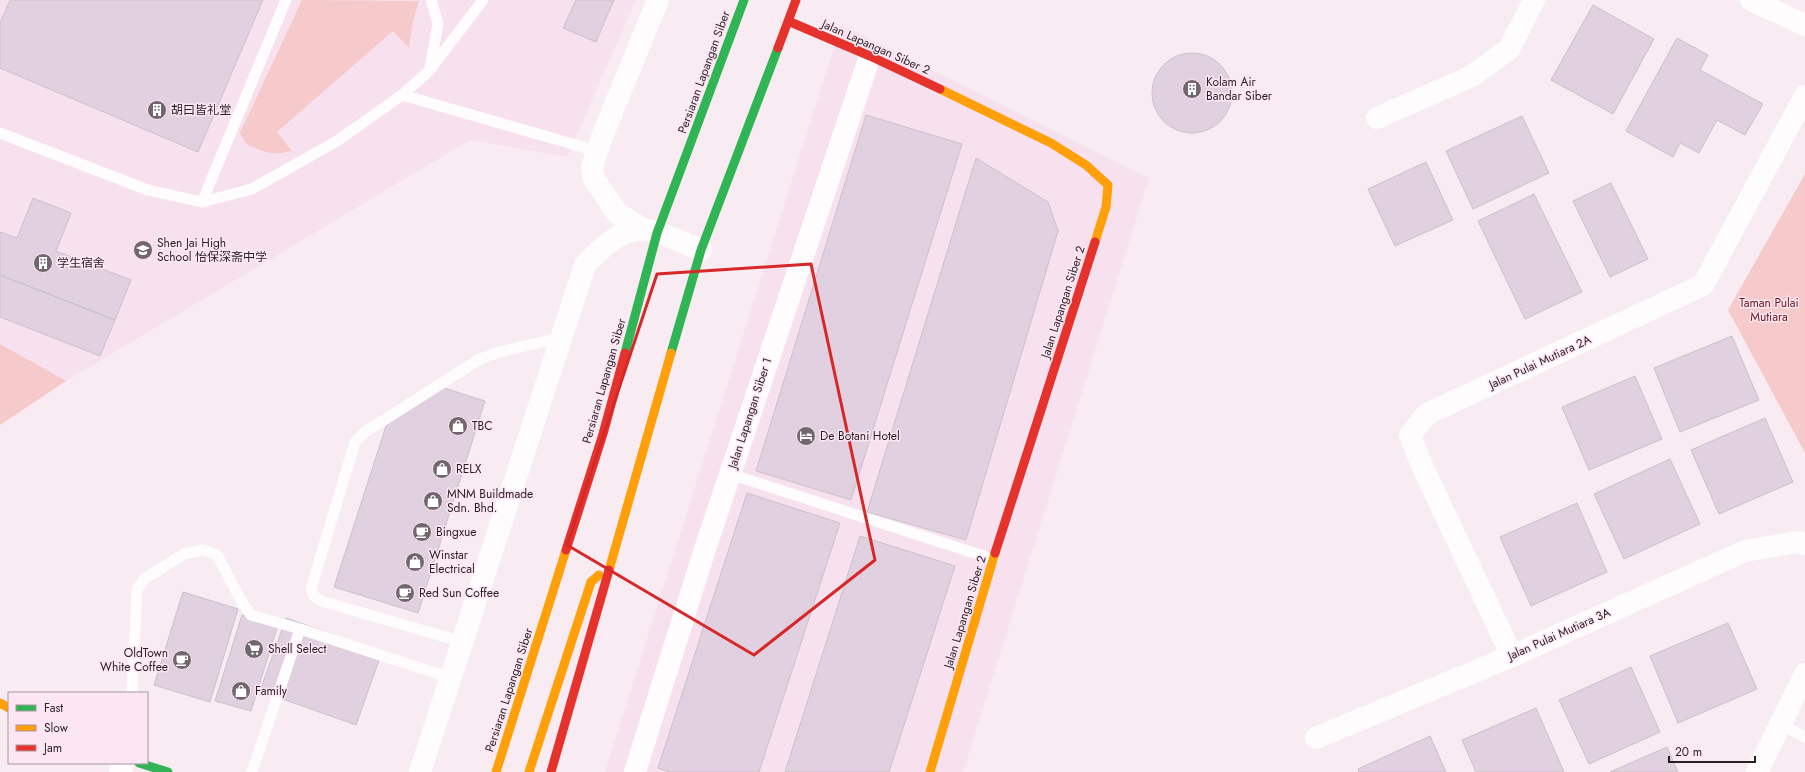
<svg xmlns="http://www.w3.org/2000/svg" width="1805" height="772" font-family="Jost,'Noto Sans SC',sans-serif">
	<style>
		.built { fill: #f7e1ee }
		.green { fill: #f6c9ca }
		.building { fill: #e0d0e0; stroke: #cac2c8 }
		.lines { fill: none; stroke-linecap: round; stroke-linejoin: round }
		.lane { stroke: #fefcfd; stroke-width: 11 }
		.street { stroke: #fefcfd; stroke-width: 22 }
		.fast { stroke: #30b455; stroke-width: 9 }
		.slow { stroke: #ff9f0a; stroke-width: 9 }
		.jam { stroke: #e5322d; stroke-width: 9 }
		.marked { fill: none; stroke: #d62828; stroke-width: 3; stroke-linejoin: round }
		.labels { text-anchor: middle; stroke-width: 3; stroke-linejoin: round; paint-order: stroke }
		.street-label { font-size: 12px; fill: #271f24; stroke: #fde6f3 }
		.poi-label { font-size: 12px; fill: #271f24; stroke: #fde6f3; text-anchor: start }
		.park-label { font-size: 12px; fill: #6a181c; stroke: #fde6f3 }
	</style>
	<rect width="100%" height="100%" fill="#f8ebf2"/>
	<path class="built" d="M0,0H636L567,157L470,140L66,381L0,344Z
		M841,25L1149,178L963,772H605Z"/>
	<path class="green" d="M302,0L419,1L412,25L409,48L393,31L277,132L292,151C273,156 263,152 246,144L240,133Z
		M1805,174V453L1728,310Z
		M0,344L66,381L0,425Z"/>
	<path class="building" d="M10,0H263L198,152L0,68V23Z
		M576,0H614L596,42L563,28Z
		M1593,5L1654,39L1613,114L1551,80Z
		M1677,38L1708,55L1700,70L1763,104L1745,135L1717,120L1699,153L1680,143L1673,157L1626,131Z
		M1152 93a40 40 0 1 1 80 0a40 40 0 1 1-80 0Z
		M866,115L962,144L851,500L756,471Z
		M1522,116L1549,173L1473,209L1446,151Z
		M976,158L1048,202L1058,231L966,540L867,512Z
		M1426,162L1453,220L1395,246L1368,189Z
		M1611,183L1648,259L1610,277L1573,201Z
		M1534,194L1582,292L1525,319L1478,221Z
		M33,198L71,213L56,251L131,280L115,320L0,275V232L17,238Z
		M0,275L115,320L100,356L0,317Z
		M1732,336L1759,400L1680,432L1654,368Z
		M1635,376L1662,439L1589,470L1562,407Z
		M444,388L485,401L418,613L334,587L388,420Z
		M1765,418L1793,482L1719,514L1691,450Z
		M1670,459L1700,524L1624,559L1594,494Z
		M747,493L840,523L759,772H670L658,768Z
		M1577,503L1607,572L1531,606L1500,537Z
		M860,536L955,566L889,772H785Z
		M183,592L238,609L210,702L154,685Z
		M242,615L278,625L251,711L215,701Z
		M286,618L382,652L356,725L260,691Z
		M1728,623L1757,689L1678,723L1650,656Z
		M1631,667L1660,732L1589,764L1559,700Z
		M1536,708L1564,772H1476L1462,740Z
		M1430,736L1446,772H1359L1358,769Z
		M1667,747L1678,772H1610Z"/>
	<g class="lines">
		<path class="lane" d="M430,68L438,24L431,0
			M402,95L597,151
			M0,133L148,190L202,202L252,189L337,141L402,95L429,71L483,0
			M202,202L286,0
			M730,474L993,559
			M463,642L321,601L314,596L311,589L355,442L365,432L480,359L499,352L561,338
			M132,693L137,590L144,579L184,554L203,550L217,555L243,604L251,615L300,629L451,678
			M1780,724L1805,737
			M252,772L300,629"/>
		<path class="street" d="M1751,0L1805,25
			M1377,118L1472,76L1509,49L1534,0
			M645,230L617,213L594,179L592,167L603,134L658,0
			M1512,656L1423,468L1410,435L1427,414L1703,285L1805,96
			M1316,738L1512,656L1745,551L1797,542L1805,544
			M120,772L123,763
			M420,772L585,265C600,249 621,228 645,230C660,231 686,244 701,250
			M635,772L705,549L870,56
			M1757,772L1805,674"/>
		<path class="fast" d="M625,353L657,233L744,0
			M671,353L701,250L778,48
			M139,763L168,772"/>
		<path class="slow" d="M940,89L1051,143L1086,165L1108,185L1106,207L1095,242
			M609,570L671,353
			M0,703L9,708
			M496,772L566,550
			M529,772L591,582L599,575
			M930,772L995,553"/>
		<path class="jam" d="M788,21L870,56L940,89
			M778,48L796,0
			M566,550L603,434L625,353
			M995,553L1095,242
			M551,772L609,570"/>
	</g>
	<path class="marked" d="M811,264L875,560L754,655L567,545L657,274Z"/>
	<defs>
		<symbol id="building-disc" viewBox="-11 -11 22 22"><circle r="9.5" fill="#70666c" stroke="#fde6f3"/><path d="M-4-6H4V6H1V3H-1V6H-4ZM-2.5-4.3h1.7v1.8h-1.7ZM.8-4.3h1.7v1.8H.8ZM-2.5-1h1.7V.8h-1.7ZM.8-1h1.7V.8H.8Z" fill="#fff"/></symbol>
		<symbol id="school-disc" viewBox="-11 -11 22 22"><circle r="9.5" fill="#70666c" stroke="#fde6f3"/><path d="M0-5L7-2L0 1L-7-2ZM-4 1L0 2.5L4 1V4Q0 6-4 4Z" fill="#fff"/></symbol>
		<symbol id="shop-disc" viewBox="-11 -11 22 22"><circle r="9.5" fill="#70666c" stroke="#fde6f3"/><path d="M-5-2.5h2.3a2.7 3.5 0 0 1 5.4 0H5L5.5 6h-11ZM-1.5-2.5h3a1.5 2.3 0 0 0-3 0Z" fill="#fff"/></symbol>
		<symbol id="hotel-disc" viewBox="-11 -11 22 22"><circle r="9.5" fill="#70666c" stroke="#fde6f3"/><path d="M-6-4.5h1.5V1H6V5H4.5V3h-9V5H-6ZM-4 0a1.8 1.8 0 1 1 3.6 0ZM.5 0V-2.5h3Q6-2.5 6 0Z" fill="#fff"/></symbol>
		<symbol id="cafe-disc" viewBox="-11 -11 22 22"><circle r="9.5" fill="#70666c" stroke="#fde6f3"/><path d="M-5.5-4.5H6V0H3Q3 3.5 0 3.5H-2.5Q-5.5 3.5-5.5 0ZM3-3.2v2h1.7v-2ZM-6 4.5H4V6H-6Z" fill="#fff"/></symbol>
		<symbol id="supermarket-disc" viewBox="-11 -11 22 22"><circle r="9.5" fill="#70666c" stroke="#fde6f3"/><path d="M-6-5.5h2.5l.6 2H6L4.5 2H-2.5L-4.4-4H-6ZM-1.5 3.2a1.3 1.3 0 1 0 .1 0ZM3 3.2a1.3 1.3 0 1 0 .1 0Z" fill="#fff"/></symbol>
	</defs>
	<g fill-rule="evenodd">
		<use href="#building-disc" x="1181" y="78" width="22" height="22"/>
		<use href="#building-disc" x="146" y="99" width="22" height="22"/>
		<use href="#school-disc" x="132" y="239" width="22" height="22"/>
		<use href="#building-disc" x="32" y="252" width="22" height="22"/>
		<use href="#shop-disc" x="447" y="415" width="22" height="22"/>
		<use href="#hotel-disc" x="795" y="425" width="22" height="22"/>
		<use href="#shop-disc" x="431" y="458" width="22" height="22"/>
		<use href="#shop-disc" x="422" y="490" width="22" height="22"/>
		<use href="#cafe-disc" x="411" y="521" width="22" height="22"/>
		<use href="#shop-disc" x="404" y="551" width="22" height="22"/>
		<use href="#cafe-disc" x="394" y="582" width="22" height="22"/>
		<use href="#supermarket-disc" x="243" y="638" width="22" height="22"/>
		<use href="#cafe-disc" x="171" y="649" width="22" height="22"/>
		<use href="#shop-disc" x="230" y="680" width="22" height="22"/>
	</g>
	<g class="labels">
		<g class="street-label">
			<text transform="translate(876 47) rotate(24)" y="4">Jalan Lapangan Siber 2</text>
			<text transform="translate(704 72) rotate(-70)" y="4">Persiaran Lapangan Siber</text>
			<text transform="translate(1063 302) rotate(-72)" y="4">Jalan Lapangan Siber 2</text>
			<text transform="translate(1540 362) rotate(-25)" y="4">Jalan Pulai Mutiara 2A</text>
			<text transform="translate(604 381) rotate(-74)" y="4">Persiaran Lapangan Siber</text>
			<text transform="translate(750 413) rotate(-72)" y="4">Jalan Lapangan Siber 1</text>
			<text transform="translate(965 612) rotate(-73)" y="4">Jalan Lapangan Siber 2</text>
			<text transform="translate(1559 634) rotate(-24)" y="4">Jalan Pulai Mutiara 3A</text>
			<text transform="translate(509 690) rotate(-72)" y="4">Persiaran Lapangan Siber</text>
		</g>
		<g class="poi-label">
			<text x="1206" y="86">Kolam Air<tspan x="1206" dy="14">Bandar Siber</tspan></text>
			<text x="171" y="114">胡曰皆礼堂</text>
			<text x="157" y="247">Shen Jai High<tspan x="157" dy="14">School 怡保深斋中学</tspan></text>
			<text x="57" y="267">学生宿舍</text>
			<text x="472" y="430">TBC</text>
			<text x="820" y="440">De Botani Hotel</text>
			<text x="456" y="473">RELX</text>
			<text x="447" y="498">MNM Buildmade<tspan x="447" dy="14">Sdn. Bhd.</tspan></text>
			<text x="436" y="536">Bingxue</text>
			<text x="429" y="559">Winstar<tspan x="429" dy="14">Electrical</tspan></text>
			<text x="419" y="597">Red Sun Coffee</text>
			<text x="268" y="653">Shell Select</text>
			<text x="168" y="657" text-anchor="end">OldTown<tspan x="168" dy="14">White Coffee</tspan></text>
			<text x="255" y="695">Family</text>
		</g>
		<g class="park-label">
			<text x="1769" y="307">Taman Pulai<tspan x="1769" dy="14">Mutiara</tspan></text>
		</g>
	</g>
	<rect x="8" y="692" width="140" height="72" fill="#fde6f3" stroke="#a796a0"/>
	<rect x="16" y="705" width="20" height="6" fill="#30b455" stroke="#a796a0"/>
	<text x="44" y="712" font-size="12" fill="#271f24">Fast</text>
	<rect x="16" y="725" width="20" height="6" fill="#ff9f0a" stroke="#a796a0"/>
	<text x="44" y="732" font-size="12" fill="#271f24">Slow</text>
	<rect x="16" y="745" width="20" height="6" fill="#e5322d" stroke="#a796a0"/>
	<text x="44" y="752" font-size="12" fill="#271f24">Jam</text>
	<path d="M1669 756v6h86v-6" fill="none" stroke="#271f24" stroke-width="2"/>
	<text x="1675" y="756" font-size="12" fill="#271f24" stroke="#fde6f3" stroke-width="3" paint-order="stroke">20 m</text>
</svg>
